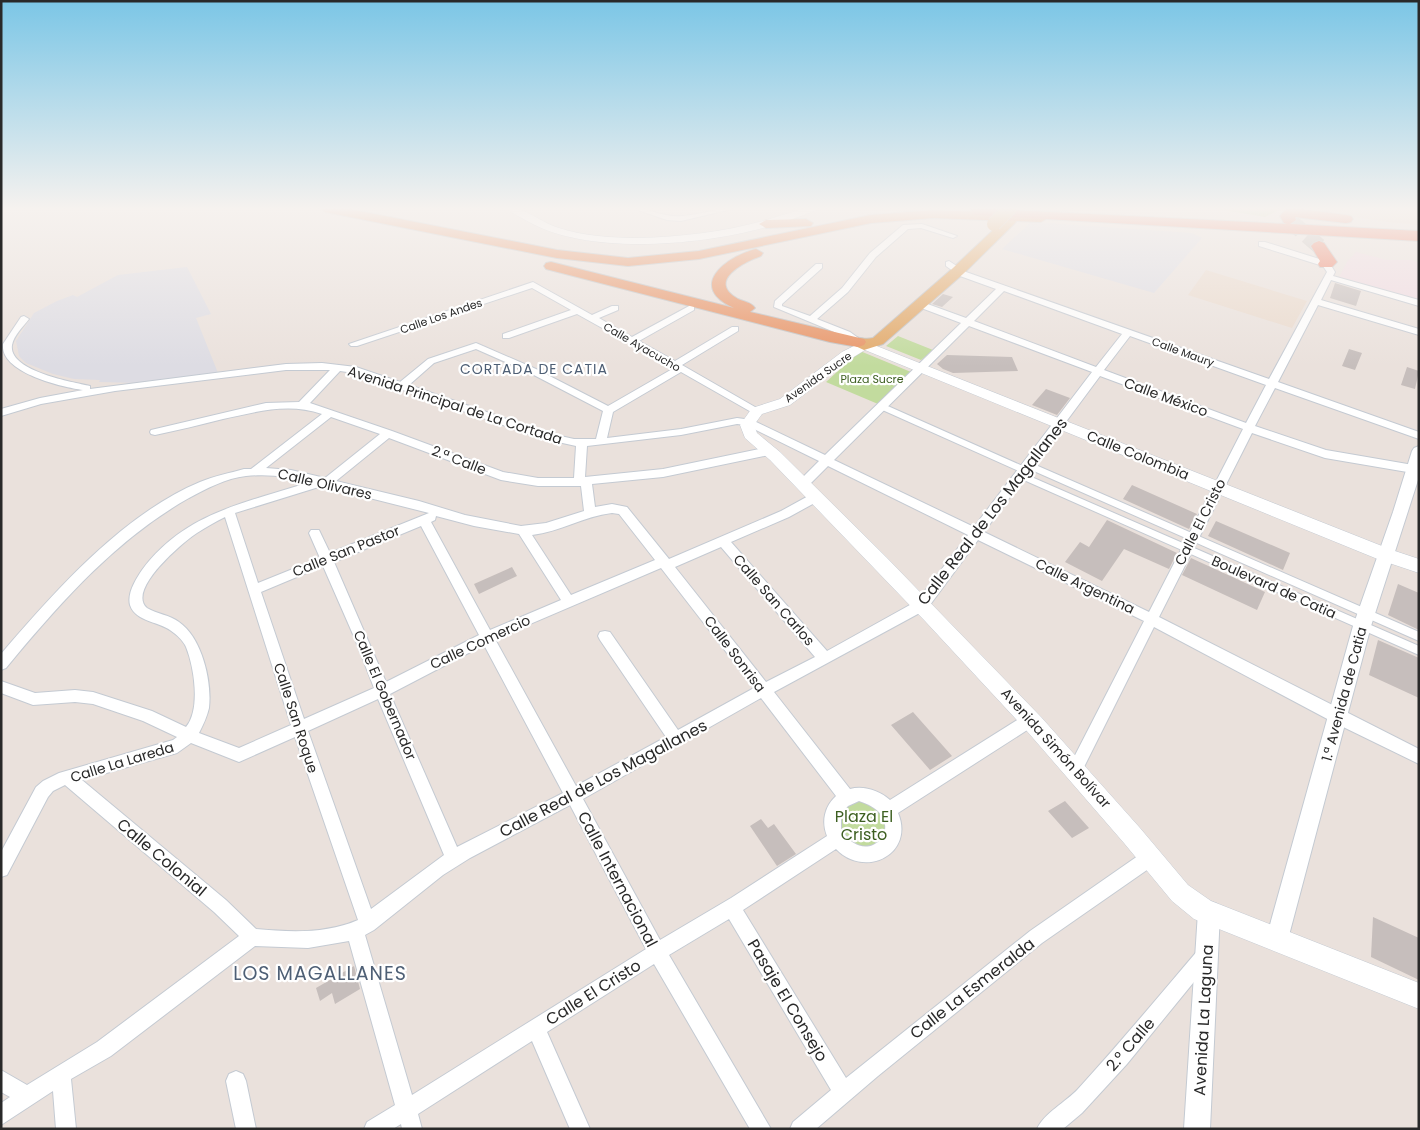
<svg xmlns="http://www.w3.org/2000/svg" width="1420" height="1130" font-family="Poppins,sans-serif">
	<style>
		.industrial { fill: #dddce3 }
		.education { fill: #eadacd }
		.medical { fill: #f0dae1 }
		.green { fill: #c2db9e }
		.building { fill: #c6bebc }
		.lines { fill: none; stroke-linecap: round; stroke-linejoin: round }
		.motorway-tunnel { stroke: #c3bcb8; stroke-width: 16; stroke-dasharray: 16 8; stroke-linecap: butt }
		.pedestrian-casing { stroke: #c4cad2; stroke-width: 2 }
		.minor-casing { stroke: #c4cad2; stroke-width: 2 }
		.tertiary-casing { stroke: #c4cad2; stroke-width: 2 }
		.secondary-casing { stroke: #c4cad2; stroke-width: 1 }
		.primary-casing { stroke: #c3c3c3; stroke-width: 2 }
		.trunk-casing { stroke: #c3c3c3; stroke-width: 2 }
		.motorway-casing { stroke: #c3c3c3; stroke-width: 2 }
		.pedestrian { fill: #fff; fill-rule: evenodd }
		.minor { fill: #fff; fill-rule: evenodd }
		.tertiary { fill: #fff; fill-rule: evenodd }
		.secondary { fill: #fff; fill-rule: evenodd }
		.primary { fill: #e2a969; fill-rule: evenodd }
		.trunk { fill: #e89466; fill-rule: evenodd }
		.motorway { fill: #ee7e63; fill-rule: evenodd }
		.primary-bridge-casing { stroke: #c3c3c3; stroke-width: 15; stroke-linecap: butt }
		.primary-bridge { stroke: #e2a969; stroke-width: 14 }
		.labels { text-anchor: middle; stroke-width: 4.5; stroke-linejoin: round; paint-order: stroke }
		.far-street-label { font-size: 11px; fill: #292929; stroke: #fff }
		.far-park-label { font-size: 11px; fill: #3d5f21; stroke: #fff }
		.far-quarter-label { font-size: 14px; letter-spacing: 1px; fill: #4e5f75; stroke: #fff }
		.street-label { font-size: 14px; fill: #292929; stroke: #fff }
		.near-street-label { font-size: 16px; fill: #292929; stroke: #fff }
		.near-park-label { font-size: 16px; fill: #3d5f21; stroke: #fff }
		.near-quarter-label { font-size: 19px; letter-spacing: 1px; fill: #4e5f75; stroke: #fff }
	</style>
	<rect width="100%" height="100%" fill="#eae1dc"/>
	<path class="industrial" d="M1031,222L1192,233L1202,238L1154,293L1002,249Z
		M187,267L211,314L196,318L218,373L138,383L99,382L100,380L74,379L53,374L26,363L19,356L16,341L34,313L57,301L73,295L77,297L118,275Z"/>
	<path class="education" d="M1301,208H1419V225L1388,222L1299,209Z
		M1206,270L1307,301L1292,328L1188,295Z"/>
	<path class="medical" d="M1356,252L1387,260H1412L1419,263V300L1339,277L1347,262Z"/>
	<path class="green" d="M1211,208H1301L1281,209L1265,217Z
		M898,336L933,350L921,360L886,346Z
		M860,351L911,372L878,404L826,382Z
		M859,798L887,816L883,845L861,850L839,833L840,808Z"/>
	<path class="building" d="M1335,283L1361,291L1356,306L1330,298Z
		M943,294L953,297L942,307L932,304Z
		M1349,349L1362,353L1355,370L1342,366Z
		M947,355L1012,357L1018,371L953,373L943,369L937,364Z
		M1407,367L1419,371L1415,389L1401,385Z
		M1046,389L1070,398L1057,415L1032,405Z
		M1132,485L1197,514L1189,529L1123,499Z
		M1107,520L1177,553L1169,569L1124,549L1102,581L1065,562L1080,542L1089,547Z
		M1216,521L1290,553L1283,570L1208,536Z
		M1191,558L1265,592L1257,610L1182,575Z
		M512,567L517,576L479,594L474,584Z
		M1398,584L1419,593V630L1388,615Z
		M1378,640L1419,658V698L1369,675Z
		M913,712L952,756L930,770L891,725Z
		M1065,801L1089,828L1072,838L1048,811Z
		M761,819L768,828L774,824L796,854L777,866L750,826Z
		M1373,917L1419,938V980L1371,957Z
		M354,966L360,989L335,1004L332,993L320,1001L316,988Z"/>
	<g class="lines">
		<path class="motorway-tunnel" d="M1289,220L1319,246"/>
		<defs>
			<path id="pedestrian" d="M881,403L1025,467V463H1031L1419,632V641L1027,468V472H1021L878,408V404Z
				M1020,472L1419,646V655L1017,477L1015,475L1017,473Z"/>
			<path id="minor" d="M632,208C649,208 665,218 682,216C700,215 717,208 736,208L681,221L667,220Z
				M922,224L957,236L953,238L921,228L908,229L876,257L848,292L817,319L850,332L861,340V344H855L844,336L774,307L775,301L816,264H822V268L782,304V306L810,316L842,288L870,253L903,225Z
				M1259,242H1265L1329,262L1335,272L1333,276L1419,300V306L1331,280L1321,300L1419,329V335L1318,305L1278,382L1419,432V439L1275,388L1255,426L1326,450L1419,466V474L1325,458L1252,433L1159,617L1419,749V764L1333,722L1154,627L1080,775L1075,777L1070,775L1067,770L1070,765L1144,621L978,540L927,609L774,692L850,789C864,785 880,791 890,800L1025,715L1030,714L1035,715L1037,720L1035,725L898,813C915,854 865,879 836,849L743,910L846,1078L1030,931L1145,851L1151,849L1157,851L1159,857L1157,863L1042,943L878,1076L816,1129H790L793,1122L831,1090L729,919L669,955L771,1129H750L654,964L547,1032L590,1129H570L532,1041L418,1114L422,1129H402L401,1124L393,1129H364L367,1122L395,1105L349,941L308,948L255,946L111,1056L71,1079L76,1129H56L53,1091L1,1125V1103L10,1097L1,1092V1070L27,1085L97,1042L239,936L214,912L65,785L53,791L48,797L7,875L1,877V852L36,787L43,781L59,773L173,740L177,737L143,721L93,704L75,702L33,705L1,693V681L35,693L75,690L93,692L152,711L186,727C201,709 194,667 186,647C184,642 178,636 174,633C161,621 136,623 130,605C127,593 136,579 142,570C185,512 246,503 310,482C289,476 267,474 246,476C226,478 206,489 189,498C116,539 59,604 6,668L1,670V654C54,592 123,514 200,482C214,476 230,473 244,469H251L322,414C288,402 256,412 223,419C200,425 178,430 155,435L151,434L150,432L151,430L266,403L299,402L330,370H286L115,391L41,404L1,416V409L40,398L83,390C62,387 0,373 3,344L21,317L24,316L29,319C23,327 14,335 12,345C8,371 72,382 90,386V389L286,364L322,363L356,367L400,382L428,359L476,343L536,369L608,406L674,368L577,314L509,338H503V334L571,310L532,288L357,346H351L349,344L533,282L592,315L612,306H618V310L599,318L632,337L691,305L694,306V310L639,341L675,361L732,327H738V331L682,365L762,411L757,414L753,413L681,372L613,412L607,438L681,429L737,418L752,420L825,455L961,323L916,306V302H922L966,318L996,289L960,276L946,266V262L949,261L966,272L1269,379L1327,272L1323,266L1259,246ZM1004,291L1122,334L1096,367L974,321ZM969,326L1092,372L974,527L834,460ZM1130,336L1266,385L1246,423L1104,370ZM476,349L530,373L603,411L596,439H574L547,433L409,385L434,363ZM340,371L354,373L540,438L576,446L574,478H538L503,472L392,431L310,403ZM1100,376L1243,429L1149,612L984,532ZM331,417L380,434L325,478L291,470L266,468ZM737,424L746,425L819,461L799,481L797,484L799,487H807L828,466L968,535L917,601L827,651L731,542L789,517L820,500L822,497L820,494H812L781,511L669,559L627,507L612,504L595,507L592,484L663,477L769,455L774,451L769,447L663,469L585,477L587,446L681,435ZM389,438L501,480L538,486H581L584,511L546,523L521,526L465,515L419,501L336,481ZM322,486L429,513L330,553L319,530H311L309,533L320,558L258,583L235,513ZM612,513L619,514L655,560L571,595L532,535C560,532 584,516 612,513ZM436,516L474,526L519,534L561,600L490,630L431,522L435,520ZM225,517L291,725L239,748L199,733C203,725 207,717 209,708C212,681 202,638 179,622C170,615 157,614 147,608C126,590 183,542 197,533C206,527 215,522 225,517ZM421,526L479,635L386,682L334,562ZM721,547L815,657L766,682L675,567ZM323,566L355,639L374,688L304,719L261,592ZM661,568L754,688L678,730L610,632L605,631L600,632L598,636L600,640L666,737L576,786L495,639ZM484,645L563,793L457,847L390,694ZM761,698L836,796C825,806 821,821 827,836L731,898L660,940L583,799ZM378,699L444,855L371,909L308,731ZM295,737L358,920C327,934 289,932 256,929L226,900L82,780L177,753L191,743L239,762ZM859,801C915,818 868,875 841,829V814L848,806ZM570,805L646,949L412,1095L365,935L374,930L443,875L470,858Z
				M1205,946L1211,949L1214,955L1211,961L1127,1064L1082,1113L1063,1129H1037C1044,1113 1066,1102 1078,1089C1120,1043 1159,996 1199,949Z
				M236,1071L243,1074L246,1081L256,1129H236L226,1081L229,1074Z"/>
			<path id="tertiary" d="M1419,446V477L1371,626L1288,939L1285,947L1277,950L1269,947L1266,939L1353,626L1393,512L1412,451L1414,448Z
				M1209,901L1217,904L1220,912L1210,1129H1184L1198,912L1201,904Z"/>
			<path id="secondary" d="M507,208C528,208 539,222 559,228C583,236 613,238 638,238C680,237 723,232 763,221C782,216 798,208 818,208L817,210C801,216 785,222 770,226C704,245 590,256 529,222C522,218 512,214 507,208Z
				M864,341L1392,550L1419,559V573L1380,560L865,350L852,358L790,405L762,414L754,425L757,433L780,452L886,557L1041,717L1140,828L1188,885L1211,901L1419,983V1009L1194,919L1172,901L1124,843L1026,730L925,621L770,460L745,438L740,425L752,408L780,399L842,352Z"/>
			<path id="primary" d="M1011,216L1015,217L1017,220L1015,223L963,274L883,344L864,350L853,345L850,342L853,339C860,337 865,340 873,338L953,268L1007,217Z"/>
			<path id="trunk" d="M319,208H344L557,250L628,258L699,251L871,215L933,210L1041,214L1048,218L1041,222L933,218L871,223L699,259L628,266L557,258L325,212Z
				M806,219L813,223L811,226L766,228L759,224L766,220Z
				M756,249L763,253L761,256C744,262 706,281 738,299C744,302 751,302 755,308L750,312L864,339L866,342L864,345L858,347L830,342L546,269L544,266L546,263L551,262L734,308C687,287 725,257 756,249Z"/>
			<path id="motorway" d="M973,208L1287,224L1284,223L1280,216L1286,209L1293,208L1346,215L1351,216L1353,219L1351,222L1346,223L1295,217L1296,220L1290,224L1419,231V241L978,215L973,214L971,211Z
				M1319,241L1324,243L1337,262L1332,267H1320L1318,264L1320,261L1311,246L1314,243Z"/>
		</defs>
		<use href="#pedestrian" class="pedestrian-casing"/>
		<use href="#minor" class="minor-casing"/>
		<use href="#tertiary" class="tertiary-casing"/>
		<use href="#secondary" class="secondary-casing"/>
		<use href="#primary" class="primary-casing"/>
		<use href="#trunk" class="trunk-casing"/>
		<use href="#motorway" class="motorway-casing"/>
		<use href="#pedestrian" class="pedestrian"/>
		<use href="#minor" class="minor"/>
		<use href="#tertiary" class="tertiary"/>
		<use href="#secondary" class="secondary"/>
		<use href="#primary" class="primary"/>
		<use href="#trunk" class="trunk"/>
		<use href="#motorway" class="motorway"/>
		<defs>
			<path id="primary-bridge" d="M994,224L1010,208"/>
		</defs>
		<use href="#primary-bridge" class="primary-bridge-casing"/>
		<use href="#primary-bridge" class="primary-bridge"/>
	</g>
	<linearGradient id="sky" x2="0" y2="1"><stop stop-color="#7bc6e6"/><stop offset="0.57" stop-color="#f6f2ef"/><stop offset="1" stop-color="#f6f2ef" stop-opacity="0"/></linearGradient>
	<rect width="1420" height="366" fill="url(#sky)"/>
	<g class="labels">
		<g class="far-street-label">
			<text transform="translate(441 316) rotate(-19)" y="4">Calle Los Andes</text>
			<text transform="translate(642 347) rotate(30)" y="4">Calle Ayacucho</text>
			<text transform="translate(1183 352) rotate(20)" y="4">Calle Maury</text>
			<text transform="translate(818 377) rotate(-35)" y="4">Avenida Sucre</text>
		</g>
		<g class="far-park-label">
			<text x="872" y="383">Plaza Sucre</text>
		</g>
		<g class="far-quarter-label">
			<text x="534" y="374">CORTADA DE CATIA</text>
		</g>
		<g class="street-label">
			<text transform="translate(1166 397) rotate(20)" y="5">Calle México</text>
			<text transform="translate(455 405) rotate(18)" y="5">Avenida Principal de La Cortada</text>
			<text transform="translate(1138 455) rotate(22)" y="5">Calle Colombia</text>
			<text transform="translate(459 460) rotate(21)" y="5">2.ª Calle</text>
			<text transform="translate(325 484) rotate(13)" y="5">Calle Olivares</text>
			<text transform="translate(1200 522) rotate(-63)" y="5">Calle El Cristo</text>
			<text transform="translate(346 551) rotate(-22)" y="5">Calle San Pastor</text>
			<text transform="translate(1085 586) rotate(26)" y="5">Calle Argentina</text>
			<text transform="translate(1274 587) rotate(24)" y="5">Boulevard de Catia</text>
			<text transform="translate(774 600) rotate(49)" y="5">Calle San Carlos</text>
			<text transform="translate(480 642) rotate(-25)" y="5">Calle Comercio</text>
			<text transform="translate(735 654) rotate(53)" y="5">Calle Sonrisa</text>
			<text transform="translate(1344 694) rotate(-75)" y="5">1.ª Avenida de Catia</text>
			<text transform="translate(385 695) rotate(67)" y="5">Calle El Gobernador</text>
			<text transform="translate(296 718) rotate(72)" y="5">Calle San Roque</text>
			<text transform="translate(1056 748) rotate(48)" y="5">Avenida Simón Bolívar</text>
			<text transform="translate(122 762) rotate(-17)" y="5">Calle La Lareda</text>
		</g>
		<g class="near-street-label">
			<text transform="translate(992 511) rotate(-52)" y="6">Calle Real de Los Magallanes</text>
			<text transform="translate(603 778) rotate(-28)" y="6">Calle Real de Los Magallanes</text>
			<text transform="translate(162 857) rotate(40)" y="6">Calle Colonial</text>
			<text transform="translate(618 879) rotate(62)" y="6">Calle Internacional</text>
			<text transform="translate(972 988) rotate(-38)" y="6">Calle La Esmeralda</text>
			<text transform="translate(593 992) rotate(-32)" y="6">Calle El Cristo</text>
			<text transform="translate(788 1000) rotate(59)" y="6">Pasaje El Consejo</text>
			<text transform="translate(1203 1020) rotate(-87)" y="6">Avenida La Laguna</text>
			<text transform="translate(1130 1044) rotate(-49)" y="6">2.° Calle</text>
		</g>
		<g class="near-park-label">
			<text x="864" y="822">Plaza El<tspan x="864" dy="18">Cristo</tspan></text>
		</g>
		<g class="near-quarter-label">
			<text x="320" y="980">LOS MAGALLANES</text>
		</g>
	</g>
	<rect width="1420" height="1130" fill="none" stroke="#292929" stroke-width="5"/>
</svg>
